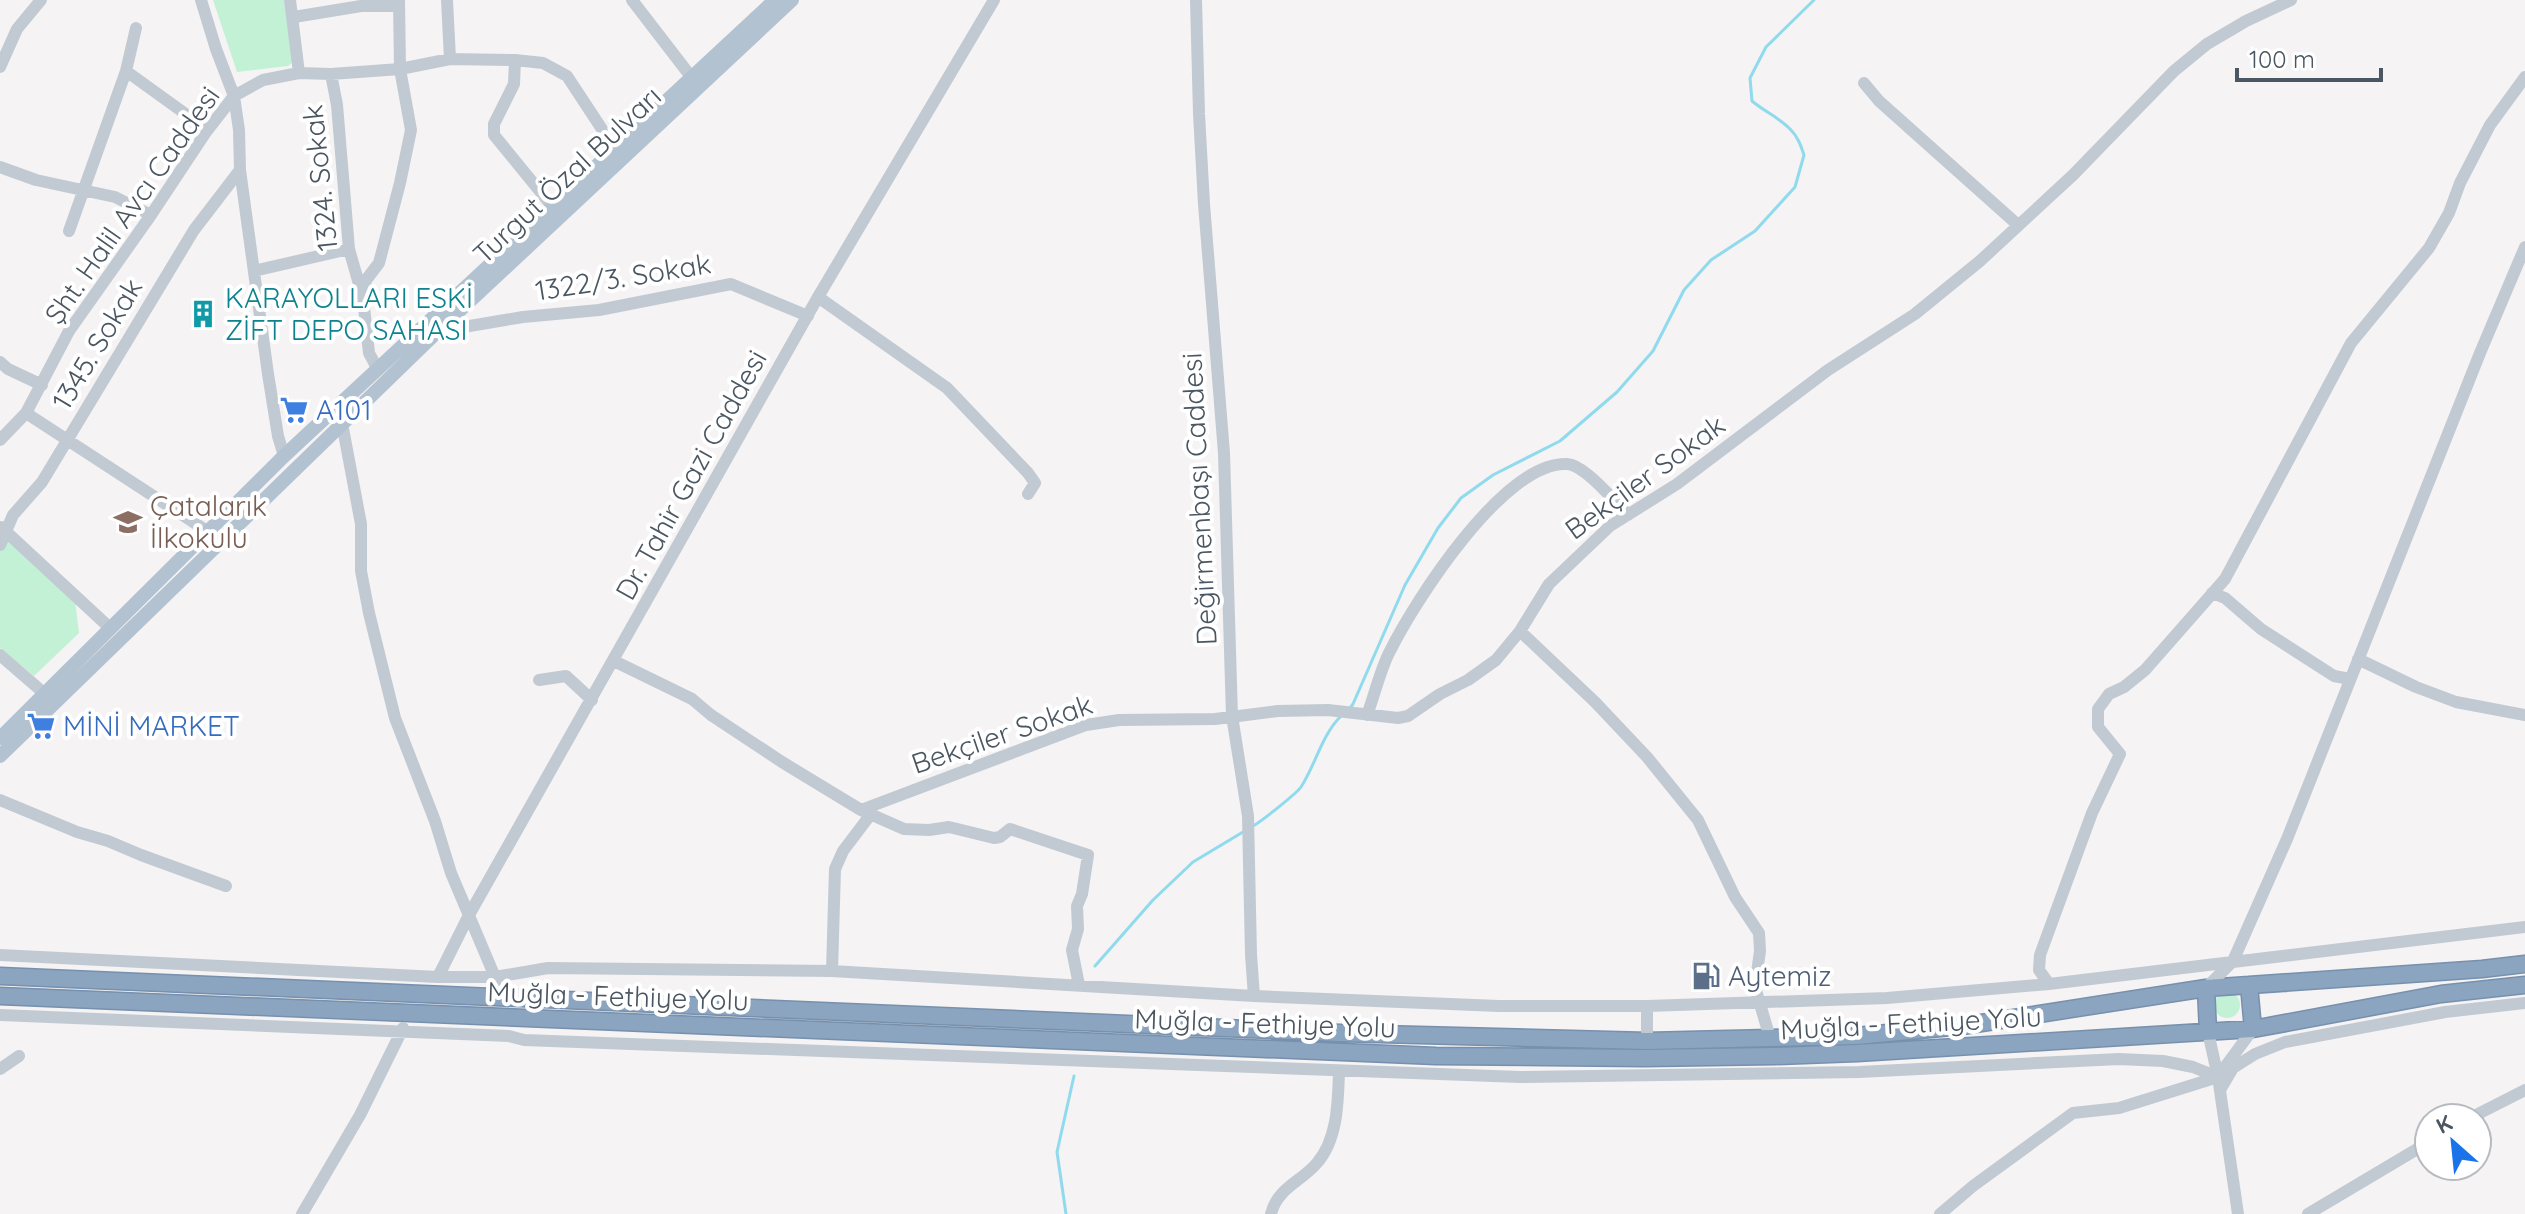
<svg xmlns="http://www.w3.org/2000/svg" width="2525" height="1214" font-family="Quicksand,sans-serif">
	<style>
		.green { fill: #c3f1d5 }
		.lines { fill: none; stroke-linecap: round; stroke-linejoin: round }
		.stream { stroke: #90daee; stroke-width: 3 }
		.highway-casing { stroke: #7690ad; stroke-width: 19 }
		.minor { stroke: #c1cad2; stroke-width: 12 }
		.major { stroke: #b3c2d1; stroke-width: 14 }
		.highway { stroke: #8ba5c1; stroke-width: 16 }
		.labels { text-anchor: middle; stroke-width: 8; stroke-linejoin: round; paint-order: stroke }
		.street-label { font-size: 28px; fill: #4a5661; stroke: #fff }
		.culture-label { font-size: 28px; fill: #0d838f; stroke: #fff; text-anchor: start }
		.shop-label { font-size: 28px; fill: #366cbe; stroke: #fff; text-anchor: start }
		.education-label { font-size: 28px; fill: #785e54; stroke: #fff; text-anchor: start }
		.service-label { font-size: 28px; fill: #4e5e75; stroke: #fff; text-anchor: start }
	</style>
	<rect width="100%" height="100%" fill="#f5f3f3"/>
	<path class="green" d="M213,0H284L293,62L288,66L237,72Z
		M8,539L75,600L79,633L34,676L0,648V551Z
		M2214 1005a13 13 0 1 1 26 0a13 13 0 1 1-26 0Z"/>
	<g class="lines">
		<path class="stream" d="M1350,708L1353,704L1405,585L1438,528L1461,498L1493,475L1560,441L1617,392L1653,351L1684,290L1711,260L1755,231L1795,187L1804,155C1801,146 1798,137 1791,130C1780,118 1765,112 1752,101L1750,78L1766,47L1814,0
			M1253,826C1262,821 1297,793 1301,787C1316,764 1321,736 1341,716
			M1095,966L1153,900L1193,862L1243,832
			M1066,1214L1057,1152L1074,1076"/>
		<defs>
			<path id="highway" d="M0,976L1340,1033L1647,1041L1856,1036L1962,1026L2206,988L2482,969L2525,964
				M2249,985L2253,1029
				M2206,988L2208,1032
				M0,996L1436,1056L1644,1058L1775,1056L1857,1053L2253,1029L2441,994L2525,985"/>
		</defs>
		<use href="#highway" class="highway-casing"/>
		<path class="minor" d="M201,0L216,49L234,96L239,130L240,170L268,374L278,436L284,456
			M290,0L299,73
			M447,0L450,59
			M632,0L692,78
			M1196,0L1199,114L1204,204L1224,453L1232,716L1248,816L1251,955L1254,996
			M294,17L361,6H399
			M515,60L543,63L567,76L615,149
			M0,67L17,29L41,0
			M126,71L187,115L206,132
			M331,74L337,105L349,249L363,298L369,353L378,370
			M1864,83L1879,101L2018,225
			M0,167L36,180L115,197L151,215
			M69,231L126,71L136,28
			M254,271L349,249
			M818,297L947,388L1028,473L1035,483L1028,494
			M363,298L366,280L379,263L400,183L411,130L400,69L399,0
			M441,328L452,329L523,317L599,310L731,284L808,316
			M0,362L8,369L42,385
			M26,413L207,531
			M342,423L361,524V571L369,613L395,718L435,821L451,873L495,977V997
			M0,440L26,413L69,331L151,215L206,132L234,96L263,80L299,73L331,74L400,69L450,59L515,60L514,84L494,124V135L552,206
			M1,527L110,628
			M0,545L13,515L42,482L194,230L240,170
			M2212,593L2225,598L2261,629L2334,676L2350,679
			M1520,631L1595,702L1647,757L1698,820L1735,897L1759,933L1760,951L1755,987L1770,1038
			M0,655L45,694
			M2358,659L2416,687L2456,702L2525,715
			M614,661L692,699L711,715L782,762L861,810L904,829L929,830L949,827L994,838L1000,837L1010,829L1088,855L1082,894L1077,906L1078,929L1072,950L1079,985
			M539,680L566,676L592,700
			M1367,715C1375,694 1380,670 1390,651C1415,601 1504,461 1567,464C1585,465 1615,502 1628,515
			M0,800L77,832L108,841L141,855L226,886
			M861,810L1086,725L1119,720L1215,719L1278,711L1328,710L1398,718L1408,716L1440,694L1468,680L1496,660L1520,631L1549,584L1610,526L1677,484L1828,370L1915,314L1980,261L2073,175L2174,71L2207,44L2246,21L2291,0
			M0,955L438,977H495L548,968L832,971L1254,996L1499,1006H1647L1887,998L2049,984L2525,927
			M832,971L835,869L843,851L871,814
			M438,977L469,915L818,297L994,0
			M2049,984L2039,970L2040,955L2092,813L2120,754L2098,727V709L2109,694L2124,687L2145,670L2225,579L2351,343L2429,248L2449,213L2460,183L2490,125L2525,77
			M2206,988L2233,961L2287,839L2480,353L2525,247
			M1647,1006V1041
			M0,1015L509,1036L524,1040L1520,1077L1859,1072L2119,1059L2163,1061L2193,1067L2218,1077
			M2208,1032L2218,1077L2238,1214
			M0,1069L19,1056
			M2222,1071L2253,1029
			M2220,1090L2233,1068L2255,1054L2285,1042L2445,1012L2525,1003
			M2470,1118L2525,1090
			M302,1214L360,1115L403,1028
			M1271,1214C1277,1188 1301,1182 1317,1163C1338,1139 1338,1101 1339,1071
			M1940,1214L1973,1186L2073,1113L2119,1108L2218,1077
			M2308,1214L2429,1142"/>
		<path class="major" d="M0,738L284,456L775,0
			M0,756L441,328L792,0"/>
		<use href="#highway" class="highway"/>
	</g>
	<defs>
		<symbol id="building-bare" viewBox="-9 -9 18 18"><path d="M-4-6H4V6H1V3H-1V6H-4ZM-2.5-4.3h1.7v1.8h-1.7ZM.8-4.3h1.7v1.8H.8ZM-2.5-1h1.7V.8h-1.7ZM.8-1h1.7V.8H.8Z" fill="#0f9aa8" stroke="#fff" stroke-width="2.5" paint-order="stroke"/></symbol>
		<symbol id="supermarket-bare" viewBox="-9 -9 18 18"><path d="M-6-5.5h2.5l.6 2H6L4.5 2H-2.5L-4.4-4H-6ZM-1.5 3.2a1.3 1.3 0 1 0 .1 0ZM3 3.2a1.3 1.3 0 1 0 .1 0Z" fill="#3f7fe0" stroke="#fff" stroke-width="2.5" paint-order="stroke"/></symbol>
		<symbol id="school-bare" viewBox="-9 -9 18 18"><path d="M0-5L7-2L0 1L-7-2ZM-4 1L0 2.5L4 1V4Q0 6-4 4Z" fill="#8d6e63" stroke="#fff" stroke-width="2.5" paint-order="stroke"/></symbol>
		<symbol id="fuel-bare" viewBox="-9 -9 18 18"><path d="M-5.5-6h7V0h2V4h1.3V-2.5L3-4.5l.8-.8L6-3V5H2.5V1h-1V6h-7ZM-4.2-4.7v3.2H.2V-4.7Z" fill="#5c6f8a" stroke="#fff" stroke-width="2.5" paint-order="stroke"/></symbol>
	</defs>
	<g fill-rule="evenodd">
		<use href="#building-bare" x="183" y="294" width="40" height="40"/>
		<use href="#supermarket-bare" x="274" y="390" width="40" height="40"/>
		<use href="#school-bare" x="108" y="502" width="40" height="40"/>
		<use href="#supermarket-bare" x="21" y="706" width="40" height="40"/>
		<use href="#fuel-bare" x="1686" y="956" width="40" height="40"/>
	</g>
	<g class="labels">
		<g class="street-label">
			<text transform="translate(567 175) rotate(-43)" y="10">Turgut Özal Bulvarı</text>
			<text transform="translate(320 178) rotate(-96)" y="10">1324. Sokak</text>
			<text transform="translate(132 205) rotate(-55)" y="10">Şht. Halil Avcı Caddesi</text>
			<text transform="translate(623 277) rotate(-9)" y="10">1322/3. Sokak</text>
			<text transform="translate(97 344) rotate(-59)" y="10">1345. Sokak</text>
			<text transform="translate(691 475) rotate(-61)" y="10">Dr. Tahir Gazi Caddesi</text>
			<text transform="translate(1645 477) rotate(-36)" y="10">Bekçiler Sokak</text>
			<text transform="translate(1199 499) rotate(-93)" y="10">Değirmenbaşı Caddesi</text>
			<text transform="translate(1002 734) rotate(-19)" y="10">Bekçiler Sokak</text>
			<text transform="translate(618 996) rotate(2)" y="10">Muğla - Fethiye Yolu</text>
			<text transform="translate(1265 1023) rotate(2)" y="10">Muğla - Fethiye Yolu</text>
			<text transform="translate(1911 1023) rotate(-3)" y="10">Muğla - Fethiye Yolu</text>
		</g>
		<g class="culture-label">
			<text x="225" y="308">KARAYOLLARI ESKİ<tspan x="225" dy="32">ZİFT DEPO SAHASI</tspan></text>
		</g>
		<g class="shop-label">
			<text x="316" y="420">A101</text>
			<text x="63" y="736">MİNİ MARKET</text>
		</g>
		<g class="education-label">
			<text x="150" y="516">Çatalarık<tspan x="150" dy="32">İlkokulu</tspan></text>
		</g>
		<g class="service-label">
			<text x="1728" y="986">Aytemiz</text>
		</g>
	</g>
	<g transform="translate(2453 1142) rotate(333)"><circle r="38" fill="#ffffff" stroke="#b7bbc0" stroke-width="2"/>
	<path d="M0-6L14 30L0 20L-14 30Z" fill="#1a73e8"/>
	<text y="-12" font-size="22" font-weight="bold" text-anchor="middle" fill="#4a5661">K</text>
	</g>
	<path d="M2237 68v12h144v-12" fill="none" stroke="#4a5661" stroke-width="4"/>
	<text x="2249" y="68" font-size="24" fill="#4a5661" stroke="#ffffff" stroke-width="6" paint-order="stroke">100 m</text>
</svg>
